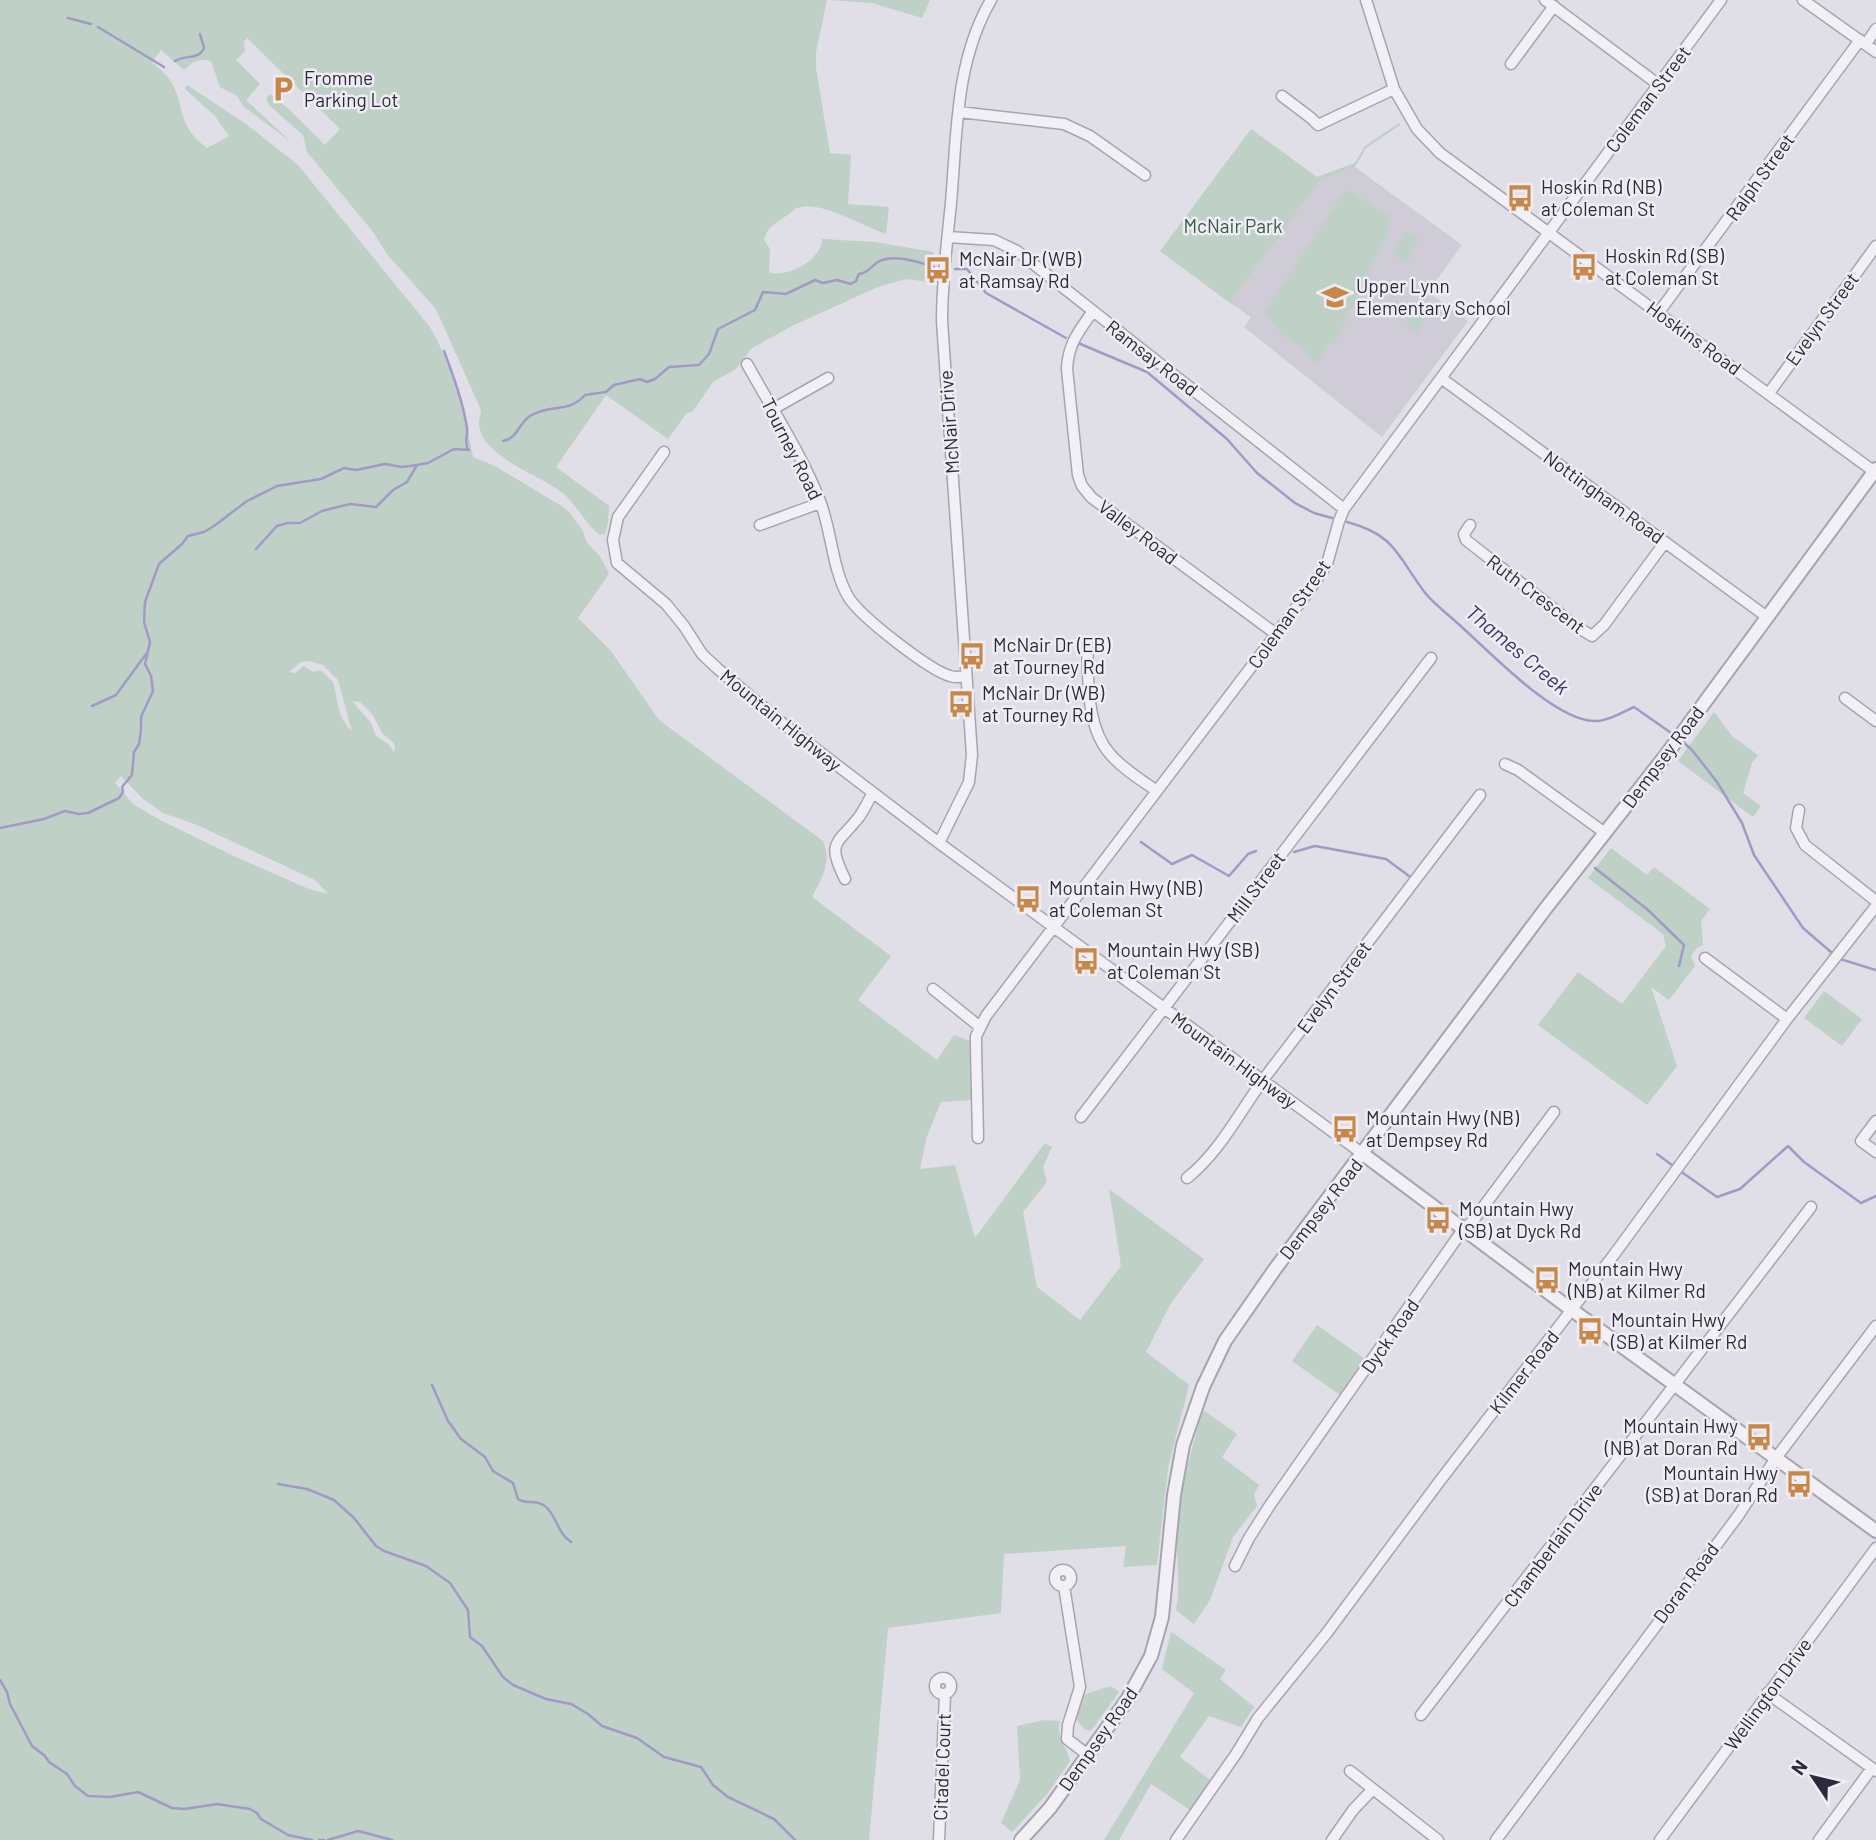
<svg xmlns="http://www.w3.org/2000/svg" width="1876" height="1840" font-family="Barlow,sans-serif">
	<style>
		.built { fill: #cfccd8 }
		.green { fill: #bfd0c6; fill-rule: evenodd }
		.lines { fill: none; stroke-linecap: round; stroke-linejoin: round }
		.stream { stroke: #a19ac5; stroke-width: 2.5 }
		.minor-casing { stroke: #a7a4b1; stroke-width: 13 }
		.tertiary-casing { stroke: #a7a4b1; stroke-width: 16 }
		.minor { stroke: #f2f0f5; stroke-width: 10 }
		.tertiary { stroke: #f2f0f5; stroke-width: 12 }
		.labels { text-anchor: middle; stroke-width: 5; stroke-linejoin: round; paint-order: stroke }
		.poi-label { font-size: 19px; fill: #2e283d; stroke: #efedf4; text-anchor: start }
		.street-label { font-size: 19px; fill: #2e283d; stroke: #efedf4 }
		.park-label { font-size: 19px; fill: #365845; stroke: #efedf4 }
		.water-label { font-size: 21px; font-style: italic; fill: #40346e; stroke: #efedf4 }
	</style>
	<rect width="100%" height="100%" fill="#e0dee7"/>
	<path class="built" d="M1355,167L1462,245L1428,292L1468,321L1382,437L1244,327L1251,317L1230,303L1321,180Z"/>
	<path class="green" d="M0,0H827L816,52V68L830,153L851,155L848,204L889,207L886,234C864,227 816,197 795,209C792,211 790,214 786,216C776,223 767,227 764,240L770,249L769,272C786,279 823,259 822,239L875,242L934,252L931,282L906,279L878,287L792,326L752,348L736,369L713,382L693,411L686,414L668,439L606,395L556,467L609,506L608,523L605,534L600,535C590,529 576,505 564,494C542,475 477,456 479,421C479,417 481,414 481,410L436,309L386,253L374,233L307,152L303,135L269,105L266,98L270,94L277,98L325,145L340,129L247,38L244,42L245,51L236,60L260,84L246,100L291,142L243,106L237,96L220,87L211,61C198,58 194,61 184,70L161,50L152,62C157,67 164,72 168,77C187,104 174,124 207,148L229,136L214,115L185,89L187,85L246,124L298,165L429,326C449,356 467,421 473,457L495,466L560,505L569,512L583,531L586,541L601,558L609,574L578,618L611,651L659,720L823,841C832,862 822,878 812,897L891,956L858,1000L937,1060L954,1035L971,1041L973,1100L941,1102L927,1136L920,1169L955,1165L975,1238L1045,1143L1052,1147L1043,1167L1047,1182L1023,1212L1037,1287L1080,1320L1121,1266L1109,1189L1204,1259L1171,1303L1146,1352L1189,1385L1168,1468L1157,1565L1123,1567L1126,1546L1004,1554L1001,1613L888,1628L869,1840H0ZM309,661L323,665L338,680L352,732C336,715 339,702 333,682L320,670L313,672L304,666L295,673L289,672L301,662ZM352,701L360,702L373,715L382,733L395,744L394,752L388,744L376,736L371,723ZM121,776L142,798L163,813L197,825L315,880L328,894L309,889L236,857L160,820L133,804L115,783Z
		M829,0H930L922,18L872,3Z
		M1399,123L1400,125L1366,148L1355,167L1321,180L1230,303L1160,251L1251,129L1317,177L1355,163L1365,146Z
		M1345,191H1350L1390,216L1387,224L1389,230L1334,345L1329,343L1318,363L1309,358L1306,352L1282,334L1264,313Z
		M1406,231L1419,238L1407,262L1393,255Z
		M1415,309H1423L1428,314L1417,332L1411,330L1406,322L1408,314Z
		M1714,712L1732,736L1758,755L1752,763L1743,793L1761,806L1753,817L1678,761Z
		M1611,848L1647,875L1654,867L1710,909L1701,921L1703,945L1697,948L1691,956L1695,966L1669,1000L1651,987L1677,1066L1647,1105L1538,1025L1578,972L1622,1004L1666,946L1663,934L1588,878Z
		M1824,991L1862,1019L1842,1046L1804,1018Z
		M1317,1325L1365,1359L1340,1395L1292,1361Z
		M1203,1410L1237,1434L1222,1457L1259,1485L1254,1494L1257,1506L1233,1537L1210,1600L1194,1624L1176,1610C1181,1585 1176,1560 1177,1534C1180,1493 1191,1449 1203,1410Z
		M1171,1632L1226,1670L1220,1679L1254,1707L1241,1727L1209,1716L1180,1757L1213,1782L1193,1812L1151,1784L1119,1840H1104L1194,1693L1162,1669Z
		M1111,1686L1119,1692L1094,1727L1090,1731L1084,1729L1076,1719L1082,1695Z
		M1044,1720L1060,1721C1055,1737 1067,1746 1070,1761L1048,1793L1012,1832L1001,1823L1020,1780L1017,1726Z"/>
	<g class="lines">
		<path class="stream" d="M68,18L91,24
			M98,27L164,67
			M175,61C186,54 198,61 204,48L200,34
			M955,269H967L986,293L1066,338
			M1078,343L1147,372L1227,439L1257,473L1295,503L1314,513L1332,518
			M444,351C453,375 463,402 467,428C468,436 464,442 468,450
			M503,441C518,438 519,423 530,416C551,403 568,414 585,395L606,392L614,385L640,379L647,382L655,379L669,367L699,365L709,354L718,329L755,310L763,292L786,294L815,280L823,283L837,280L851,284L856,281L859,274C868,273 870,267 878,262C892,253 919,262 934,267
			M1347,522C1397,535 1398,558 1426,594C1437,607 1453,618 1465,630C1494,656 1555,720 1594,721C1606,722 1623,712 1634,707L1674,735
			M256,549L277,526L287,523H300L322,511L350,504L376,507L393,490L407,482L417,465
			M92,706L116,695L146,654
			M1682,741L1692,750L1717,782L1742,823L1754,855L1803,928L1831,952
			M0,828L44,819L65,811L79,814L88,813L119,798L123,792L122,787L132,775L134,752L139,744L141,730V717L153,691L151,676L145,664L150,642L144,622L145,602L159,564L182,544L188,536L204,532L214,526L247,501L277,486L321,479L344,468L356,470L385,464L402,467L417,465L428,463L454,449L469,450
			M1141,842L1172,864L1192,855L1229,876L1248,854L1256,851
			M1294,852L1315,846L1386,859L1409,876
			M1595,868L1648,910L1684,945L1679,966
			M1840,959L1876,970
			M1657,1154L1672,1165
			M1683,1173L1717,1197L1740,1189L1788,1146L1804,1162L1861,1203L1876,1196
			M432,1385L448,1421L461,1439L485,1457L493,1471L513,1483L518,1499C526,1505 535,1499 545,1506C556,1514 557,1533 571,1542
			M278,1484L307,1489L334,1500L354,1518L376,1546L384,1551L426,1566L450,1583L468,1610L470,1637L482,1646L503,1677L513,1685L546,1699L571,1704L588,1714L602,1726L637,1738L664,1757L701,1767L713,1785L728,1797L774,1819L795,1840
			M0,1680L7,1692L10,1704L32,1746L45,1756L49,1762L67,1774L75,1786L88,1796L110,1797L138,1792L172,1808L185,1809L217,1804L250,1809L257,1813L261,1819L288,1835L312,1840
			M319,1840H324
			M328,1840L358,1831L392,1840"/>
		<defs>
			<path id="minor" d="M1366,0L1394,89L1417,129L1440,153L1876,473
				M1545,0L1659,85
				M1803,0L1876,52
				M1866,44L1876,29
				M1511,64L1554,6
				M1282,96L1311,118L1318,125L1394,89
				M959,112L1064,124L1090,136L1145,175
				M948,237L994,240L1017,251L1344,509
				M1093,311C1079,331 1068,344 1067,369L1078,475L1082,486L1092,498L1276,634
				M1659,312L1860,40
				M747,364C772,409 801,453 820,501C832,532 832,570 849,598C861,617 929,670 950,676C955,678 960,677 966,676
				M1441,378L1767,617
				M1769,393L1876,246
				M773,409L828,378
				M664,452L618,517L613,540L617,563L666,604L684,626L702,654L718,669L787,727L939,843L1363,1154
				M760,525L820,503
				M1470,525L1464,534L1466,540L1577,627L1592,636L1604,625L1665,542
				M1087,643C1089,679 1085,725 1110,754C1123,769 1141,780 1157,791
				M1845,698L1876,721
				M1505,764L1518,770L1605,833
				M1799,810L1796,828L1805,845L1876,901
				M939,843L969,782L972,755L942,321C942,281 947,242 951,203C957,134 955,62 991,0
				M845,879C826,841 837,845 859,817C864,810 868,801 873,793
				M1705,958L1787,1019
				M933,989L980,1027
				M1081,1117L1431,658
				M1876,1121L1861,1141L1876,1152
				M978,1138L976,1046V1036L986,1016L1308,592L1327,564L1339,521L1344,509L1721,0
				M1187,1178C1222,1150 1242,1107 1269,1072C1339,980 1410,887 1480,795
				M1235,1566L1249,1538L1270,1505L1464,1228L1472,1222L1554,1112
				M1055 1578a8 8 0 1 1 16 0a8 8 0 1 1-16 0Z
				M1064,1586L1080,1687L1068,1725L1067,1739L1088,1755
				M935 1686a8 8 0 1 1 16 0a8 8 0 1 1-16 0Z
				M1767,1693L1876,1771
				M1421,1715L1811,1207
				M1350,1771L1438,1840
				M939,1840L945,1694
				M1176,1840L1236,1754L1258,1718L1326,1634L1439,1482L1613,1256L1787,1019L1876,906
				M1332,1840L1353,1810L1372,1790
				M1496,1840L1738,1516L1776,1458L1876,1326
				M1660,1840L1876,1548
				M1819,1840L1872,1768"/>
			<path id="tertiary" d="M1363,1154L1572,1310L1876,1531
				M1021,1840L1050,1808L1127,1700L1151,1656L1162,1617L1174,1495L1183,1445L1203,1387L1225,1341L1275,1269L1546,908L1666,755L1876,469"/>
		</defs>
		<use href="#minor" class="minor-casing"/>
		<use href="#tertiary" class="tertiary-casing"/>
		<use href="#minor" class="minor"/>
		<use href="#tertiary" class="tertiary"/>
	</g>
	<defs>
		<symbol id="parking-bare" viewBox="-9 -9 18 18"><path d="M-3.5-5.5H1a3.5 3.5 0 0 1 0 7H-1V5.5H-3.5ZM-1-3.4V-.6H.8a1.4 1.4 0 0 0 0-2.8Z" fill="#c78748" stroke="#efedf4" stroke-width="2.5" paint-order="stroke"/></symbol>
		<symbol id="bus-bare" viewBox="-9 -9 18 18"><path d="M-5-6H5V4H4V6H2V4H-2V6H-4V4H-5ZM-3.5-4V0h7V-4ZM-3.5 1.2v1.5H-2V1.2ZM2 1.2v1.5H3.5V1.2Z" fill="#c78748" stroke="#efedf4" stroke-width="2.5" paint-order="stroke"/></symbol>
		<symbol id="school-bare" viewBox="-9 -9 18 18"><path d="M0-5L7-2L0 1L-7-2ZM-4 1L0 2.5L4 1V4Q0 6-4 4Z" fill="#c78748" stroke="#efedf4" stroke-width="2.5" paint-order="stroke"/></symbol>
	</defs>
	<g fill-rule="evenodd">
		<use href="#parking-bare" x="264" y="70" width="38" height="38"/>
		<use href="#bus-bare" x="1501" y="179" width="38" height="38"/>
		<use href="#bus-bare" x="1565" y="248" width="38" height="38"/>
		<use href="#bus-bare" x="919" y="251" width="38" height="38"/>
		<use href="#school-bare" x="1316" y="278" width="38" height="38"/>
		<use href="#bus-bare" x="953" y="637" width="38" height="38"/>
		<use href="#bus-bare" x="942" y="685" width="38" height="38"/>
		<use href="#bus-bare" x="1009" y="880" width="38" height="38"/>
		<use href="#bus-bare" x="1067" y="942" width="38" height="38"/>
		<use href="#bus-bare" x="1326" y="1110" width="38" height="38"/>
		<use href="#bus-bare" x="1419" y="1201" width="38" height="38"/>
		<use href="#bus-bare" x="1528" y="1261" width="38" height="38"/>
		<use href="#bus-bare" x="1571" y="1312" width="38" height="38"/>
		<use href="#bus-bare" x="1740" y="1418" width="38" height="38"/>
		<use href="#bus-bare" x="1780" y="1465" width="38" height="38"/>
	</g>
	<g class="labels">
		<g class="poi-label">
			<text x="304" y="85">Fromme<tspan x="304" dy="22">Parking Lot</tspan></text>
			<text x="1541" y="194">Hoskin Rd (NB)<tspan x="1541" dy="22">at Coleman St</tspan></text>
			<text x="1605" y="263">Hoskin Rd (SB)<tspan x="1605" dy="22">at Coleman St</tspan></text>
			<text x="959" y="266">McNair Dr (WB)<tspan x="959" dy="22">at Ramsay Rd</tspan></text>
			<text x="1356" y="293">Upper Lynn<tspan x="1356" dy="22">Elementary School</tspan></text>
			<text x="993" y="652">McNair Dr (EB)<tspan x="993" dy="22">at Tourney Rd</tspan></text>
			<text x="982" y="700">McNair Dr (WB)<tspan x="982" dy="22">at Tourney Rd</tspan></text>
			<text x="1049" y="895">Mountain Hwy (NB)<tspan x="1049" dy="22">at Coleman St</tspan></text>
			<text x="1107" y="957">Mountain Hwy (SB)<tspan x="1107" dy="22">at Coleman St</tspan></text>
			<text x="1366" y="1125">Mountain Hwy (NB)<tspan x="1366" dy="22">at Dempsey Rd</tspan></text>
			<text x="1459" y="1216">Mountain Hwy<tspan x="1459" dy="22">(SB) at Dyck Rd</tspan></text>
			<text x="1568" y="1276">Mountain Hwy<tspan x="1568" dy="22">(NB) at Kilmer Rd</tspan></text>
			<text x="1611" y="1327">Mountain Hwy<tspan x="1611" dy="22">(SB) at Kilmer Rd</tspan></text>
			<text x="1738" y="1433" text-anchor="end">Mountain Hwy<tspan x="1738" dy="22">(NB) at Doran Rd</tspan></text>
			<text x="1778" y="1480" text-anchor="end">Mountain Hwy<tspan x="1778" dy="22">(SB) at Doran Rd</tspan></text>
		</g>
		<g class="street-label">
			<text transform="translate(1648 99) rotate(-53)" y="7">Coleman Street</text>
			<text transform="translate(1760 177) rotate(-54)" y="7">Ralph Street</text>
			<text transform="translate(1822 319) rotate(-54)" y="7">Evelyn Street</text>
			<text transform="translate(1694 338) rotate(36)" y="7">Hoskins Road</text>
			<text transform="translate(1152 358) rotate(38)" y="7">Ramsay Road</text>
			<text transform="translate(949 422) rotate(-94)" y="7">McNair Drive</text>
			<text transform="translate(792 449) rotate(63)" y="7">Tourney Road</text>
			<text transform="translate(1604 497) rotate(36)" y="7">Nottingham Road</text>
			<text transform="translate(1138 532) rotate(37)" y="7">Valley Road</text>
			<text transform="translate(1536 594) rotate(37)" y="7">Ruth Crescent</text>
			<text transform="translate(1289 614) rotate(-55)" y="7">Coleman Street</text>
			<text transform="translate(781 720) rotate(39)" y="7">Mountain Highway</text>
			<text transform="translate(1663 757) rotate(-53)" y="7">Dempsey Road</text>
			<text transform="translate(1256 887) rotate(-53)" y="7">Mill Street</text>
			<text transform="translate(1334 987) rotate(-53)" y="7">Evelyn Street</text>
			<text transform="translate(1234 1060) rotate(36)" y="7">Mountain Highway</text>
			<text transform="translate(1321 1209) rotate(-52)" y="7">Dempsey Road</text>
			<text transform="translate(1390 1336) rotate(-55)" y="7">Dyck Road</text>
			<text transform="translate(1524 1372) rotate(-52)" y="7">Kilmer Road</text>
			<text transform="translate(1553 1545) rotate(-53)" y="7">Chamberlain Drive</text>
			<text transform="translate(1686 1583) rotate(-53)" y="7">Doran Road</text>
			<text transform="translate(1768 1694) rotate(-54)" y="7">Wellington Drive</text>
			<text transform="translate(1098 1739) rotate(-55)" y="7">Dempsey Road</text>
			<text transform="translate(942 1767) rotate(-88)" y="7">Citadel Court</text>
		</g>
		<g class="park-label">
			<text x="1233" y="233">McNair Park</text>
		</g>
		<g class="water-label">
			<text transform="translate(1517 650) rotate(40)" y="7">Thames Creek</text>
		</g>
	</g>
	<g transform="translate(1813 1777) rotate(305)" stroke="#efedf4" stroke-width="5" paint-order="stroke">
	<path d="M0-5L12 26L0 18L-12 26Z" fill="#2e283d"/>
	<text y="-10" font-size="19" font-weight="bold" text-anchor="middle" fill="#2e283d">N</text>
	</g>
</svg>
